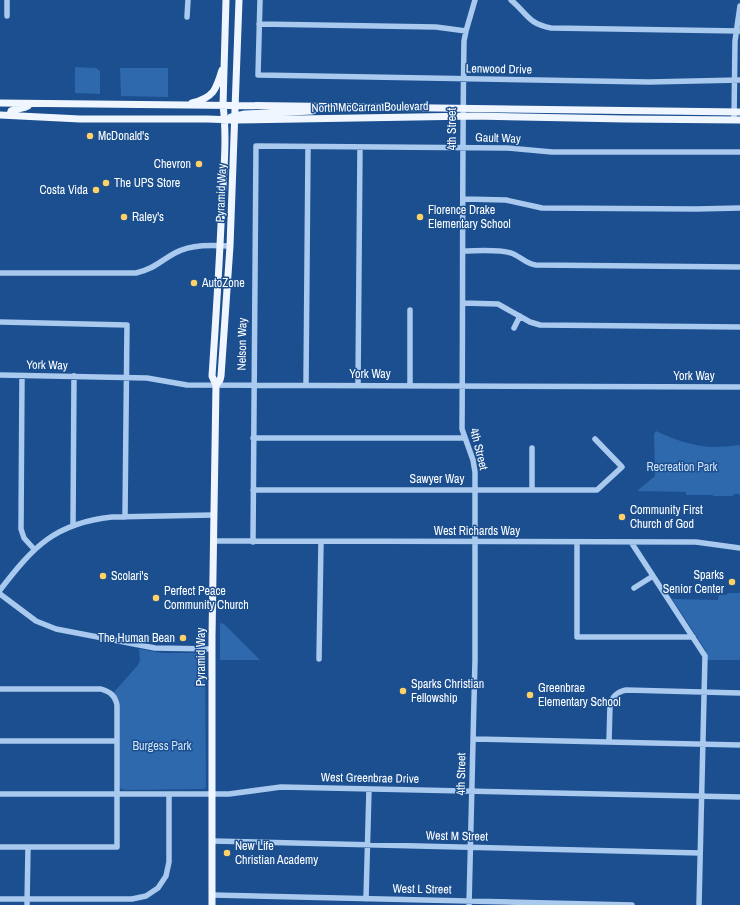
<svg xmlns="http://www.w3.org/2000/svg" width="740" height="905" font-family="'Archivo Narrow',sans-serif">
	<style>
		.green { fill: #2e69ad }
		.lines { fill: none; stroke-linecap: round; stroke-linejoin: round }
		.minor { stroke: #a9c9ee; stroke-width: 5.5 }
		.major { stroke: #f0f6ff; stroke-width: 7 }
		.poi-dot { fill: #ffd166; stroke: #1b4f8f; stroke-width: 1.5 }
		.labels { text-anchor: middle; stroke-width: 3; stroke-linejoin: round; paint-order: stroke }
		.street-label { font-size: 12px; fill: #fff; stroke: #1b4f8f }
		.poi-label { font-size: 12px; fill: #fff; stroke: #1b4f8f; text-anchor: start }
		.park-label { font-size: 12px; fill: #cfe3fa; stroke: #1b4f8f }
	</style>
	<rect width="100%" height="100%" fill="#1b4f8f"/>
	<path class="green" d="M75,67L96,68L100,71V94L75,93Z
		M120,68H168V97L121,96Z
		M656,431C673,439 692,446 711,447C721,447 731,446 740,445V496L739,494H734L733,496H713V495H686V492L637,491L655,476L654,434Z
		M728,593H740V660H707L706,651L672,599L718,600L719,595H726Z
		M220,623L224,624L260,660H220Z
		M139,649L162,653H198L203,656L205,659L206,787L204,789L125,790L121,789L119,787V701L114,692L138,665L140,660Z"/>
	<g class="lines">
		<path class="minor" d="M260,0L258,75L649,82L740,80
			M511,0C527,13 528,24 551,28L740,31
			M7,16V0
			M187,17L188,0
			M259,24L436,27L466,31
			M734,120L735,41L740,6
			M464,199L506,200L542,208L696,209L740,208
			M463,251C477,251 498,249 511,253C520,256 526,264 536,265L740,267
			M0,273H136C154,269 160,261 175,253C192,244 212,245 230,246
			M463,303L498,304L530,322L540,325L740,327
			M0,322L127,325L125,517
			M514,328L520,316
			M0,375L147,378L187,385L740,387
			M22,376L21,529L24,538L34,549
			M306,385L308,147
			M358,385L360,147
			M410,385V310
			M253,438H465
			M253,490H597L622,467L595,439
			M532,490V448
			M73,526L74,376
			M213,541L696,542L740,548
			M253,542L256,146L507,148L552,152H740
			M577,542V637H693
			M631,542L705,656L699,905
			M634,588L653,576
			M0,590C33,547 55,523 112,517L213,515
			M0,594L36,621L56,629L155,648L212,649
			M319,659L321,542
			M0,689H101C110,692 115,695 117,705V847H0
			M473,739L740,745
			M0,741H116
			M609,742L610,705C612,696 617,692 626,690L740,693
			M0,794H229L281,787L740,797
			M212,841L700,853
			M212,895L632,905
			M0,899H132L146,896L158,888L166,876L169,862V794
			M366,899L369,789
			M27,905L28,847
			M469,905L475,660V472L473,460L462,429C463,300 462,170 464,41L466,31L475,0"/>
		<path class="major" d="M0,103L292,106L740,112
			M192,103C214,97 216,90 222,70
			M0,115L80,119H207L235,120L474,116L625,119L740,120
			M10,115L11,111C17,108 23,109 28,106
			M231,117L245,114L312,111L320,108
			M216,385L220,380L221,376L230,246L239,0
			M212,905V637L216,385L212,376C216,317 220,258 222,200C224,169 227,136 223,105L226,0"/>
	</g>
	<g class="poi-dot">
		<circle cx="90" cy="136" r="4"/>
		<circle cx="199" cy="164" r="4"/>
		<circle cx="106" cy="183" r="4"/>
		<circle cx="96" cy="190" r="4"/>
		<circle cx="124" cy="217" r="4"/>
		<circle cx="420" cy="217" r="4"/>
		<circle cx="194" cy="283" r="4"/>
		<circle cx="622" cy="517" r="4"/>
		<circle cx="103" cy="576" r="4"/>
		<circle cx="732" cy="582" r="4"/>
		<circle cx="156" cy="598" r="4"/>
		<circle cx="183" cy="638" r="4"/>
		<circle cx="403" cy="691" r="4"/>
		<circle cx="530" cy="695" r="4"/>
		<circle cx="227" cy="853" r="4"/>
	</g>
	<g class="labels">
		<g class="street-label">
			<text transform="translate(499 69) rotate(1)" y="4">Lenwood Drive</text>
			<text transform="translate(370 107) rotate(-1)" y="4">North McCarran Boulevard</text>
			<text transform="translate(452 129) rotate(-90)" y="4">4th Street</text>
			<text transform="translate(498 138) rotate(2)" y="4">Gault Way</text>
			<text transform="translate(221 193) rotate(-88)" y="4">Pyramid Way</text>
			<text transform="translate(242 344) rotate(-89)" y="4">Nelson Way</text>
			<text transform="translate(47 365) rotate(1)" y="4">York Way</text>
			<text x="370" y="378">York Way</text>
			<text x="694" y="380">York Way</text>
			<text transform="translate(479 449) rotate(76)" y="4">4th Street</text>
			<text x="437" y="483">Sawyer Way</text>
			<text x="477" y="535">West Richards Way</text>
			<text transform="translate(201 657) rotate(-90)" y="4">Pyramid Way</text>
			<text transform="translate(461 774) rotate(-89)" y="4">4th Street</text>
			<text transform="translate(370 778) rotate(1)" y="4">West Greenbrae Drive</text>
			<text transform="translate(457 836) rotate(1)" y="4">West M Street</text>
			<text transform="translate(422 889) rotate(1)" y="4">West L Street</text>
		</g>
		<g class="poi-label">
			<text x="98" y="140">McDonald's</text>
			<text x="191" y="168" text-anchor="end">Chevron</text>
			<text x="114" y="187">The UPS Store</text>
			<text x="88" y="194" text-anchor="end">Costa Vida</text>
			<text x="428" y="214">Florence Drake<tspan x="428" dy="14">Elementary School</tspan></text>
			<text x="132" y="221">Raley's</text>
			<text x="202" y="287">AutoZone</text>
			<text x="630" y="514">Community First<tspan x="630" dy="14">Church of God</tspan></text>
			<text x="724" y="579" text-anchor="end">Sparks<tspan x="724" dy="14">Senior Center</tspan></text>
			<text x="111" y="580">Scolari's</text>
			<text x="164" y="595">Perfect Peace<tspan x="164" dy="14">Community Church</tspan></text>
			<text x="175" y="642" text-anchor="end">The Human Bean</text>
			<text x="411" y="688">Sparks Christian<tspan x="411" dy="14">Fellowship</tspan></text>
			<text x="538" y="692">Greenbrae<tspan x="538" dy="14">Elementary School</tspan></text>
			<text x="235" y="850">New Life<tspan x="235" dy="14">Christian Academy</tspan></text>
		</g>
		<g class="park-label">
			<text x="682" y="471">Recreation Park</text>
			<text x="162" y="750">Burgess Park</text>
		</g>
	</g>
</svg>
